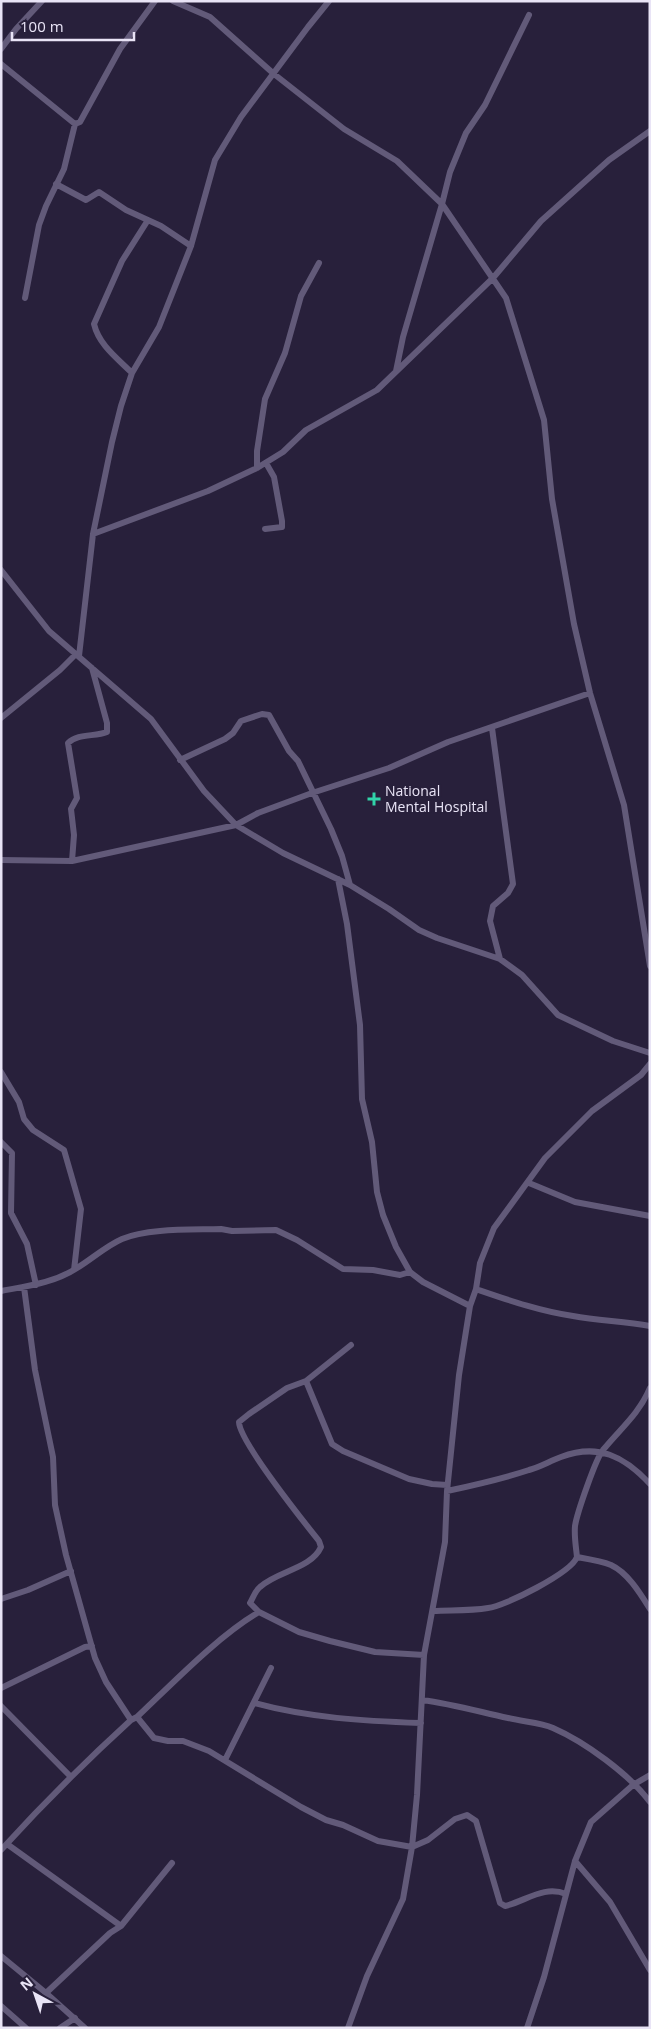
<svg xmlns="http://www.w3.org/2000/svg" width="651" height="2029" font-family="'Open Sans',sans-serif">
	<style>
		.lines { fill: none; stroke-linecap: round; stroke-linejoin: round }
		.minor { stroke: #625a79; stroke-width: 6 }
		.poi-dot { fill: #31d4a9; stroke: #28203b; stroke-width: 2 }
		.labels { text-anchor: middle; stroke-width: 4; stroke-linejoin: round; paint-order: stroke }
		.poi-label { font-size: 14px; fill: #e9e4f6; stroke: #28203b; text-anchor: start }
	</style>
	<rect width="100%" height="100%" fill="#28203b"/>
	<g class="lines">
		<path class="minor" d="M173,1L210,17L274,74L344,129L397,161L442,204L506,298L544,420L552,499L574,624L590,693L624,805L650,966
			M1,49L16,29L42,1
			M1,64L75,124L80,122L120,49L155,1
			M56,184L86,200L99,192L126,210L161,226L191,246
			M25,298L39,225L46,206L64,169L75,124
			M396,371L403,337L442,204L450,172L466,133L485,105L529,15
			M132,373C117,358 99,345 94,324L122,261L148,220
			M257,468V451L265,399L285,353L301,296L319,263
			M265,529L282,527V521L274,477L266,463
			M93,534L208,491L257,468L283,452L306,430L377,390L493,278L541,221L609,160L650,131
			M1,570L49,631L151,719L204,791L236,825L283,853L350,885L389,909L419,930L437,938L500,959L522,975L558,1015L613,1041L650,1053
			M79,656L93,534L112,442L121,406L132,373L159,327L191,246L215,160L241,117L308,27L329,1
			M1,718L60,670L76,654
			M492,728L513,884L508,893L493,906L490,921L500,959
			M180,760L225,739L233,733L241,721L262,714L269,715L289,751L298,761L331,829L342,856L350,885
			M1,860L72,861L236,825L258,813L312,793L389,768L448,742L590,693
			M72,861L74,835L71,809L77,798L68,743C78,733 95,737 107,732V723L92,668
			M338,879L347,924L360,1025L362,1099L372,1142L377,1192L383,1215L396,1247L410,1272L423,1282L470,1306
			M1,1072L19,1102L24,1119L33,1130L64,1150L81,1209L74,1270
			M1,1142L12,1153L11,1213L27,1244L36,1285
			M529,1183L575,1202L650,1216
			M24,1287L35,1370L53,1457L55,1505L66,1555L95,1658L106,1682L131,1720
			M476,1289C508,1300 539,1311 573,1316C599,1321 623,1321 650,1326
			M1,1291C28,1286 54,1283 77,1268C92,1259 106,1246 122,1239C148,1228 192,1230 221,1229L232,1231L276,1230L297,1240L343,1269L373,1270L400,1275L410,1272
			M306,1381L332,1444L343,1451L409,1479L432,1484L447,1485
			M447,1491C475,1485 502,1479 529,1470C540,1467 550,1461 561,1457C598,1443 624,1456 650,1484
			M577,1557C588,1559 601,1561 611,1565C628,1573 640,1593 650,1609
			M1,1599L28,1590L71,1571
			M433,1611C451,1610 470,1611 488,1608C505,1606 571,1573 577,1557C576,1547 574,1536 575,1526C577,1513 596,1458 603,1450C620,1429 639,1414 650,1388
			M259,1612L250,1603C253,1598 255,1591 260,1587C277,1571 311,1569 321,1547L319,1541C304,1522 239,1441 239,1422L249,1414L287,1388L306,1381L351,1345
			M1,1688L85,1647L92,1646
			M422,1700C452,1704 480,1712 508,1718C523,1722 540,1722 553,1728C585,1742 629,1774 650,1802
			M254,1703C309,1718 364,1721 421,1723
			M1,1706L71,1777
			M137,1717L154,1738L168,1741H183L209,1751L301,1807L326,1820L343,1825L378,1841L412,1847L428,1840L455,1819L467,1815L476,1821L500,1903L505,1906C526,1901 544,1885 566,1894
			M225,1760L271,1668
			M7,1844L121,1926
			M1,1850C42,1805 86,1761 131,1720L137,1717C173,1683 218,1636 259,1612L299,1632L330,1641L375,1652L424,1655
			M575,1861L610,1902L650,1970
			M1,1956L46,1993L85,2028
			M46,1993L110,1933L121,1926L172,1863
			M1,2006L26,2028
			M60,2028L75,2018
			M348,2028L367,1976L403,1899L412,1847L417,1795L424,1655L445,1542L447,1491L459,1375L470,1306L476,1289L480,1263L494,1228L545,1158L592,1111L641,1075L650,1064
			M527,2028L544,1977L575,1861L591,1822L633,1785L650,1775"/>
	</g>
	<path class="poi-dot" d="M371.5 791.5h5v5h5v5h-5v5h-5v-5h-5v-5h5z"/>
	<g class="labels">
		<g class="poi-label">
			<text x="385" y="796">National<tspan x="385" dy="16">Mental Hospital</tspan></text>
		</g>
	</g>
	<rect width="651" height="2029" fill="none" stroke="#e9e4f6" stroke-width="5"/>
	<g transform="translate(35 1994) rotate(320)" stroke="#28203b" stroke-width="4" paint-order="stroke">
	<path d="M0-4L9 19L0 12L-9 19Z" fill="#e9e4f6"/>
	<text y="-8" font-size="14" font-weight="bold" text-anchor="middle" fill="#e9e4f6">N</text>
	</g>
	<path d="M12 32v8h122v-8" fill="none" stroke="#e9e4f6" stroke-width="2.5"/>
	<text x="20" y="32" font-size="15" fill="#e9e4f6" stroke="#28203b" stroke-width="4" paint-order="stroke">100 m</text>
</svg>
